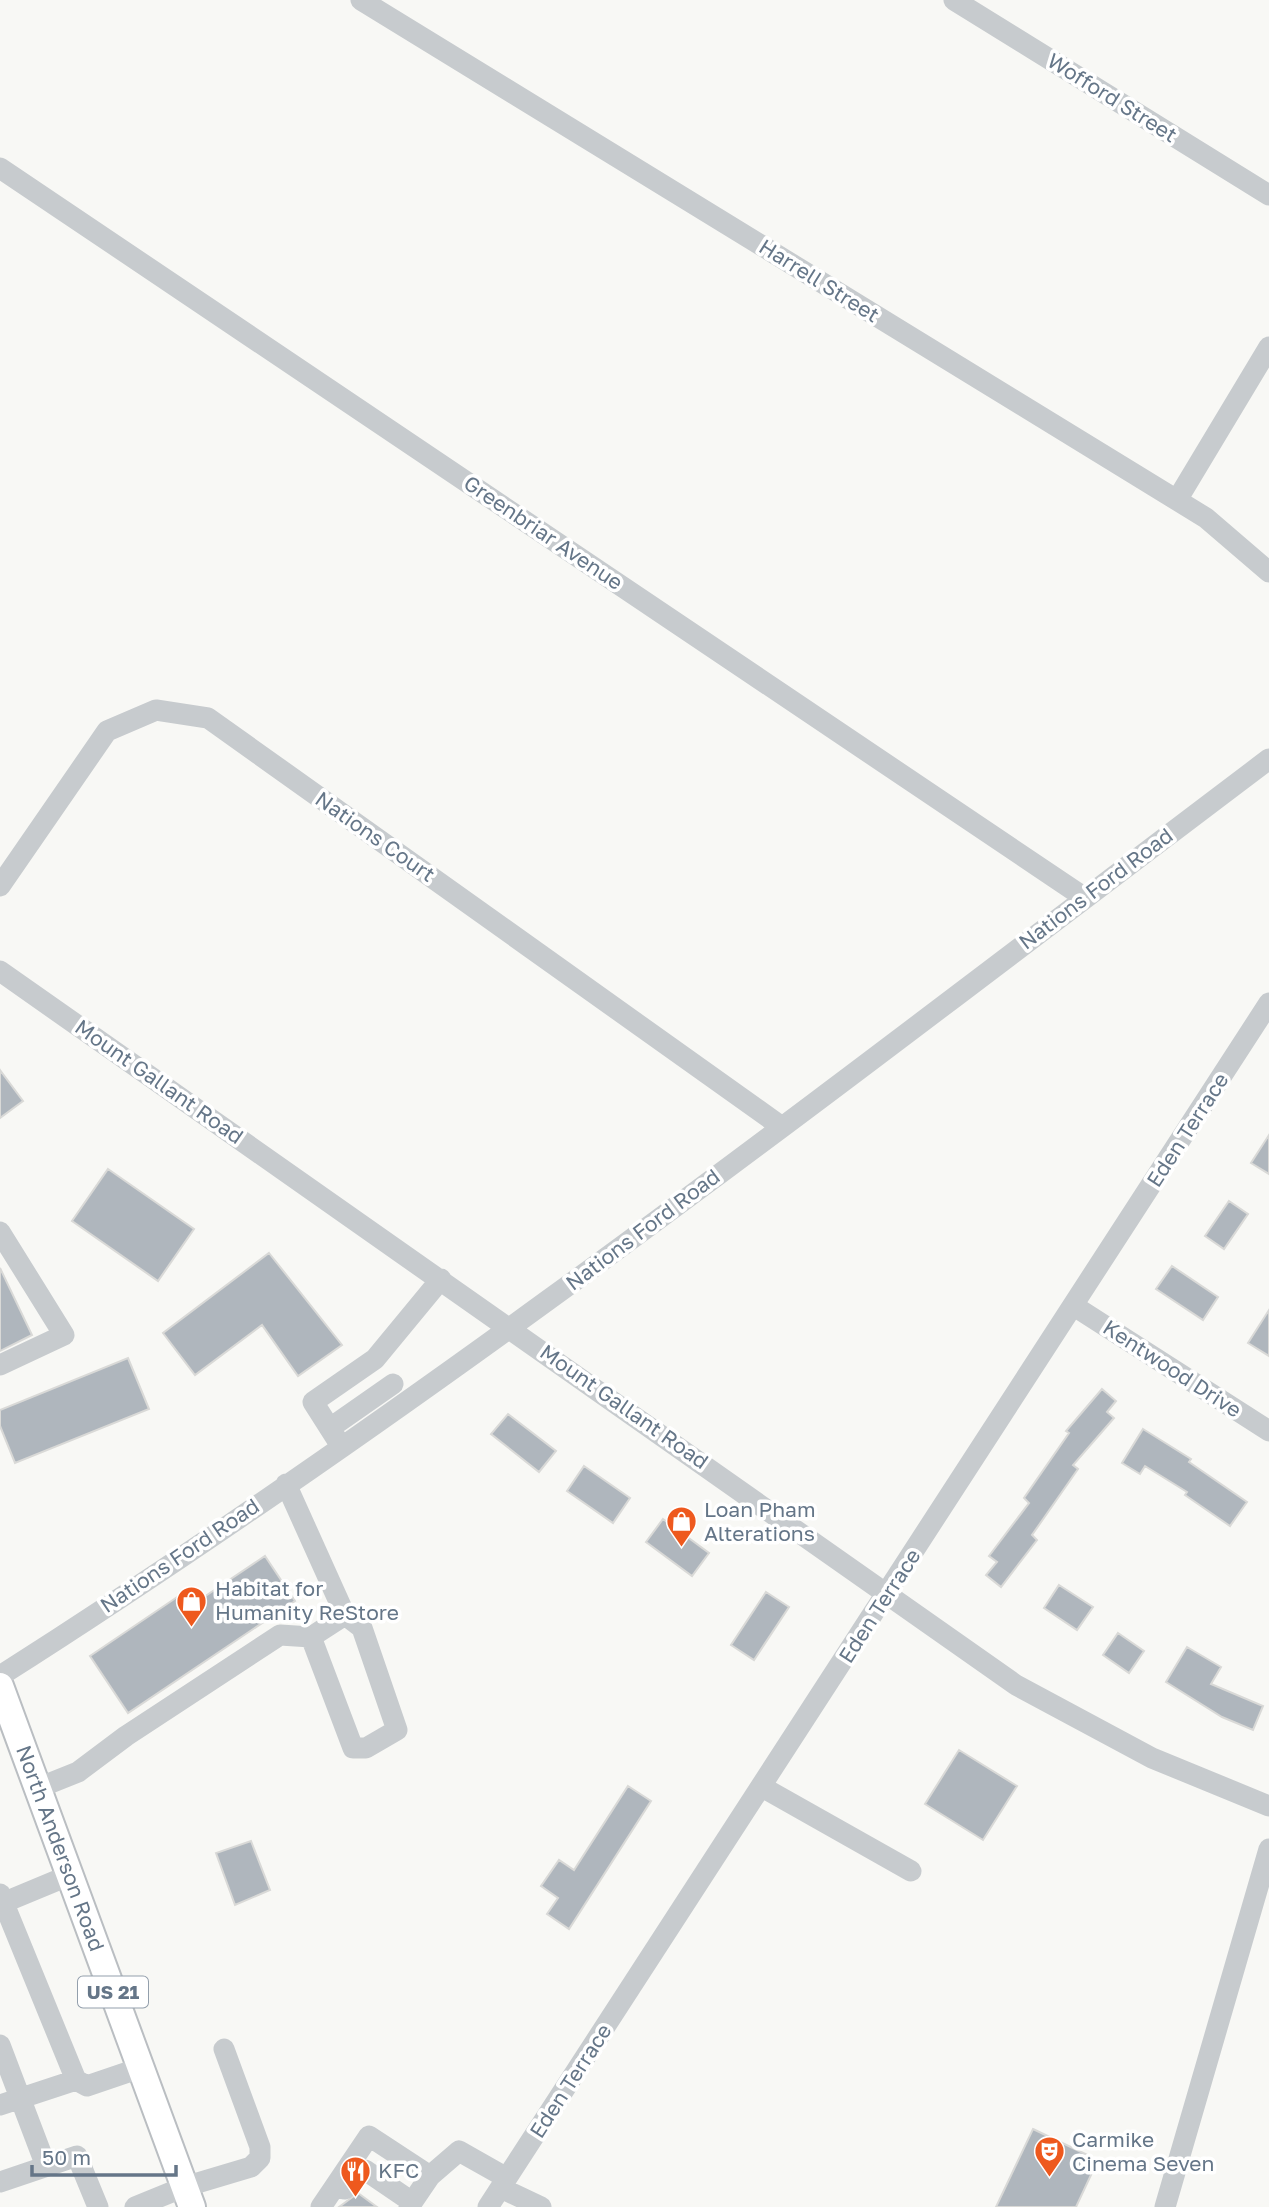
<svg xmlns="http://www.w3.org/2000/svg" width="1269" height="2207" font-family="'Golos Text',sans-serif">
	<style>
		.building { fill: #afb6bd; stroke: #d9d9d7; stroke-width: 2 }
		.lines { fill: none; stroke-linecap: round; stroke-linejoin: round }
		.major-casing { stroke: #babec2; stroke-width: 30 }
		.minor { stroke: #c7cbce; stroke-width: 21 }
		.major { stroke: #fff; stroke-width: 26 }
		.labels { text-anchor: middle; stroke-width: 7; stroke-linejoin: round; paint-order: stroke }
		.shield { fill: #fff; stroke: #939fac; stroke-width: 2 }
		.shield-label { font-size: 19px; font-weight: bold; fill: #657688 }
		.street-label { font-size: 21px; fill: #657688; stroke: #fff }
		.poi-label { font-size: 21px; fill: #657688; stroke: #fff; text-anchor: start }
	</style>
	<rect width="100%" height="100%" fill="#f8f8f5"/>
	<path class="building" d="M0,1070L23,1101L0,1118Z
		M1269,1135V1174L1251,1163Z
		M108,1169L194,1229L158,1281L72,1221Z
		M1229,1201L1248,1214L1224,1249L1205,1236Z
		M269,1253L342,1345L298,1376L262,1325L195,1375L163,1333Z
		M1172,1266L1218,1297L1203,1320L1156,1289Z
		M0,1268L32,1335L0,1351Z
		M1269,1310V1356L1248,1343Z
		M128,1358L149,1409L15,1463L0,1426V1410Z
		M1102,1389L1116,1401L1107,1412L1114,1418L1073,1465L1078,1469L1032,1535L1037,1540L1001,1587L986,1575L997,1562L989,1556L1029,1503L1024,1498L1069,1433L1066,1431Z
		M508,1414L556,1451L539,1472L491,1434Z
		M1143,1429L1191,1459L1189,1462L1247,1502L1230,1526L1185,1495L1187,1492L1145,1466L1140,1474L1122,1463Z
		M584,1466L630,1498L613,1523L567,1491Z
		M663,1519L709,1553L692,1576L646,1542Z
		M265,1556L295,1601L128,1713L90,1656L192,1587L201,1599Z
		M1059,1585L1093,1607L1077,1630L1044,1608Z
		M766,1592L789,1607L754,1660L731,1645Z
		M1118,1633L1144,1651L1129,1673L1103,1655Z
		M1187,1647L1221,1667L1211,1684L1263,1706L1253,1730L1222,1717L1166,1682Z
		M959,1750L1017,1786L983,1840L925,1804Z
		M628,1786L651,1801L569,1929L547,1914L558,1898L541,1886L559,1860L574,1870Z
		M251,1841L270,1890L235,1905L216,1853Z
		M1033,2129L1098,2160L1076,2207H996Z
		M358,2193L377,2207H339Z"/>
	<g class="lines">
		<defs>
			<g id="major">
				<path id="s1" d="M0,1686L192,2207"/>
			</g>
		</defs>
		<use href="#major" class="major-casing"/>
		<path class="minor" d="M361,0L1206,518L1269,572
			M954,0L1269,195
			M0,168L1085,898
			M1177,500L1269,347
			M0,886L107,731L156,710L208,718L782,1127
			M0,971L1016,1685L1152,1758L1269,1806
			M0,1232L64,1335L0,1365
			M1074,1306L1269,1431
			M330,1428L393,1384
			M341,1446L313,1402L375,1359L441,1279
			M311,1637L353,1748H366L397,1730L362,1628L345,1615
			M0,1676C440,1396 853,1073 1269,759
			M762,1787L911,1871
			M38,1788L78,1772L126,1736L280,1635L311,1637L345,1615L286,1484
			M0,1894L76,2080L0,2105
			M0,1904L70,1875
			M0,2045L46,2166
			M76,2080L87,2086L140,2068
			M0,2182L77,2156L98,2207
			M501,2188L541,2207
			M345,2189L356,2173L365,2170L412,2202
			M135,2207L184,2187L251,2167L260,2158V2147L224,2049
			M321,2207L369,2136L430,2176
			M409,2207L430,2176L459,2151L507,2178
			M488,2207L1269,1003
			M1165,2207L1269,1849"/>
		<use href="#major" class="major"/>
	</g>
	<defs>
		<symbol id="shop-pin" viewBox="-11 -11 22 30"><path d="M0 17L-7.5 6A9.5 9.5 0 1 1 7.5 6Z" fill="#ee591e" stroke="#fff"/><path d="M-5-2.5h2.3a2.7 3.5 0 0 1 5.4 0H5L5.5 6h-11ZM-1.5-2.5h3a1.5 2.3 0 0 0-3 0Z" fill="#fff"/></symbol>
		<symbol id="theatre-pin" viewBox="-11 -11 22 30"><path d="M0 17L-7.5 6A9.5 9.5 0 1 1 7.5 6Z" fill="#ee591e" stroke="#fff"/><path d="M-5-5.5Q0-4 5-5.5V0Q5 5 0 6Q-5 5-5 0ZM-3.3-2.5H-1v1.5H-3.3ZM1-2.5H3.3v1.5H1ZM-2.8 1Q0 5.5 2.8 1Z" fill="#fff"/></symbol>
		<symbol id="restaurant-pin" viewBox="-11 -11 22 30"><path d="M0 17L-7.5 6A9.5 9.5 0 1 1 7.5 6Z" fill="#ee591e" stroke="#fff"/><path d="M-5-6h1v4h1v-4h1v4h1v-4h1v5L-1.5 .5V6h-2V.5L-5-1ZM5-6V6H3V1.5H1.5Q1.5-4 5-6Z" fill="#fff"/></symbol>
	</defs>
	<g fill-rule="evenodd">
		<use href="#shop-pin" x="664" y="1504" width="35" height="47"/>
		<use href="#shop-pin" x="174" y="1584" width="35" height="47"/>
		<use href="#theatre-pin" x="1032" y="2134" width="35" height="47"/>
		<use href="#restaurant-pin" x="338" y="2154" width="35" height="47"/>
	</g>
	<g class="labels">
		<rect class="shield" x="78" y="1976.5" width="70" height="31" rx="5"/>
		<g class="shield-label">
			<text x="113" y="1999">US 21</text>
		</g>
		<g class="street-label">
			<text transform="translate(1112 98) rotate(32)" y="7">Wofford Street</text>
			<text transform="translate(819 281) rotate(32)" y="7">Harrell Street</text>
			<text transform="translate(543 533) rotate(34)" y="7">Greenbriar Avenue</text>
			<text transform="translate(375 837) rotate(35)" y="7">Nations Court</text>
			<text transform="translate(1096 889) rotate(-37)" y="7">Nations Ford Road</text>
			<text transform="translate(159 1082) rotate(35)" y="7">Mount Gallant Road</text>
			<text transform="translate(1188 1130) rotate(-57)" y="7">Eden Terrace</text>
			<text transform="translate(643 1230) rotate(-37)" y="7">Nations Ford Road</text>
			<text transform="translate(1172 1369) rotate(33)" y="7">Kentwood Drive</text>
			<text transform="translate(624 1407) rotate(35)" y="7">Mount Gallant Road</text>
			<text transform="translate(180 1556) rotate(-34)" y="7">Nations Ford Road</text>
			<text transform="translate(880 1606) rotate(-57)" y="7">Eden Terrace</text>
			<text dy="7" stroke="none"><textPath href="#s1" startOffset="173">North Anderson Road</textPath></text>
			<text transform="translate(571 2081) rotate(-57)" y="7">Eden Terrace</text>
		</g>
		<g class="poi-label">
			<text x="704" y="1517">Loan Pham<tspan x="704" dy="24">Alterations</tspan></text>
			<text x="215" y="1596">Habitat for<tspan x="215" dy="24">Humanity ReStore</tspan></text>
			<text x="1072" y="2147">Carmike<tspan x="1072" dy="24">Cinema Seven</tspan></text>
			<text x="378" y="2178">KFC</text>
		</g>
	</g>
	<path d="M32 2165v10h144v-10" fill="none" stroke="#657688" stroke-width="3.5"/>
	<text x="42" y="2165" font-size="21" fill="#657688" stroke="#ffffff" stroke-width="5" paint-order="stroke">50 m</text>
</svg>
